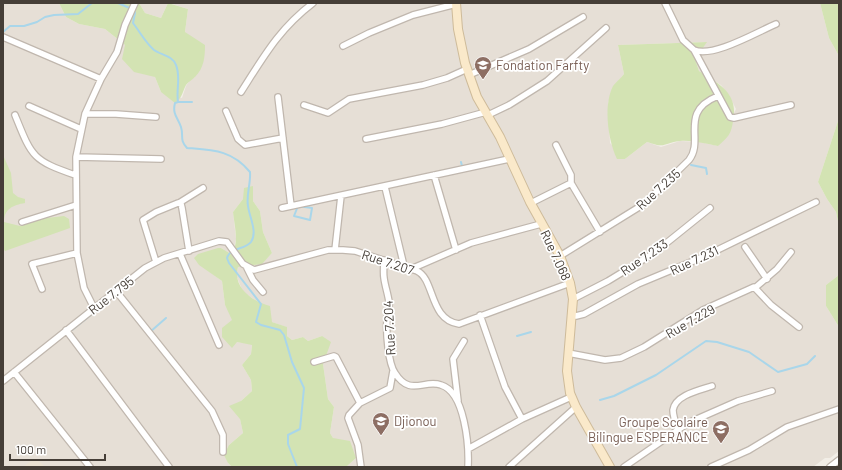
<svg xmlns="http://www.w3.org/2000/svg" width="842" height="470" font-family="Barlow,sans-serif">
	<style>
		.residential { fill: #e6dfd6; fill-rule: evenodd }
		.education { fill: #eae1d2 }
		.green { fill: #d3e3b3 }
		.lines { fill: none; stroke-linecap: round; stroke-linejoin: round }
		.stream { stroke: #a9d6ea; stroke-width: 2 }
		.street-casing { stroke: #c0b7ae; stroke-width: 8 }
		.secondary-casing { stroke: #cebb9a; stroke-width: 10 }
		.street { stroke: #fff; stroke-width: 5.5 }
		.secondary { stroke: #fae9ca; stroke-width: 8 }
		.labels { text-anchor: middle; stroke-width: 3.5; stroke-linejoin: round; paint-order: stroke }
		.education-label { font-size: 13px; fill: #785e54; stroke: #fff; text-anchor: start }
		.street-label { font-size: 13px; fill: #453e37; stroke: #fff }
	</style>
	<rect width="100%" height="100%" fill="#f2eee7"/>
	<path class="residential" d="M3,3H59L66,17L79,24L105,29L125,45L155,77L161,92L182,98L186,86L190,80L195,77L185,32L188,9L169,3H820L829,38L839,56V118L818,182L827,199L836,212L839,226V275L826,285V306L839,327V451L830,458H825L813,467H346L356,458L333,438L330,433L334,407L328,399L323,364L322,336L308,341L303,337L292,340L287,336L286,327L272,322L261,304L243,292L236,275L238,267L262,263L272,253L263,232L260,211L253,201V186L233,212L236,239L233,252L231,254L229,253L221,248L202,266L222,281L225,305L233,320L237,342L252,344L251,354L242,365L251,380L252,391L241,401L240,419L243,433L229,445L228,463L232,467H3ZM706,42L695,59L699,71L721,85L729,95L736,109L718,146L700,142L680,141L661,147L647,142L625,159L610,143L608,103L614,86L624,74L618,45Z
		M139,3H168L161,18L145,13Z"/>
	<path class="education" d="M36,458L45,467H23L31,461Z"/>
	<path class="green" d="M59,3H139L145,13L161,18L168,3L188,9L185,32L205,45C205,57 204,68 195,77C192,80 189,81 186,85C182,93 182,98 175,103L161,92L155,77L134,72L122,59L125,45L105,29L79,24L66,17Z
		M820,3H839V56L829,38Z
		M707,42L695,59L699,71C719,84 739,93 733,121C731,135 728,137 718,146C706,144 693,140 680,141C662,143 667,149 647,142L625,159H617C608,140 603,106 613,86C616,82 621,78 624,74L618,45Z
		M839,118V226L836,212L827,199L818,182Z
		M3,155L11,173L13,193L18,197L25,199V203C13,205 4,209 4,222L20,226L38,219L64,216L69,219L70,228L5,251L3,248Z
		M253,186V201L260,211L263,232L272,253L262,264L238,267C232,287 253,302 270,306L272,322L287,327V336L292,340L303,337L308,341L322,336L331,342L323,364L328,399L334,407L330,433L333,438L350,441L356,458L346,467H232L228,463L224,455L229,445L243,433L240,419L229,406L241,401L252,391L251,380L242,365L251,354L252,345L237,342L232,348L222,337V328L232,320L225,305L222,281L199,265L194,258L198,254L218,248H221L231,254C240,244 234,224 233,212L243,199L244,188Z
		M839,275V327L826,306V285Z"/>
	<g class="lines">
		<path class="stream" d="M118,3L134,10L135,13L133,23C140,32 145,42 154,50C161,55 173,56 176,65C181,77 176,89 178,102L175,103C172,114 178,118 181,127C184,137 179,139 187,148C213,150 232,150 250,172C251,183 246,195 248,206C249,216 258,232 251,242C245,250 230,247 227,258L229,263L261,304L256,322L261,325L280,330L284,335L292,362L304,388L300,429L288,435V444L297,467
			M3,32L10,26H24L37,22L45,17L54,15L78,14L92,3
			M178,102H192
			M461,162L462,166
			M691,165L706,168L707,174
			M298,206L312,208L310,220L294,216Z
			M72,330L107,302
			M150,332L166,318
			M517,336L531,332
			M600,400L614,396L656,375L706,341L717,342L749,352L778,372L807,364L815,356"/>
		<defs>
			<path id="street" d="M665,3L683,40L694,50L730,117L734,118L791,105
				M3,37L101,79
				M343,46L369,33L413,15L456,4
				M694,50C713,58 757,32 776,24
				M469,75L529,49L583,17
				M241,92C264,56 279,29 313,3
				M278,97L291,206
				M304,105L328,113L349,99L423,85L447,78L467,69
				M29,106L81,129
				M226,111L238,139L245,145L283,138
				M85,114H116L156,117
				M15,115C32,157 32,160 75,175
				M488,115L509,105L547,81L606,28
				M366,139L442,124L486,112
				M556,145L571,175V183L600,232
				M76,157L161,159
				M434,175L456,250
				M385,187L404,266
				M179,203L203,188
				M531,203L571,183
				M282,208L509,159
				M22,222L76,205
				M745,247L767,279
				M335,250L341,196
				M180,254L219,345
				M560,256L644,204L689,160C705,140 678,112 718,96
				M384,260C384,266 383,272 384,278C385,286 388,294 389,302C390,308 387,314 387,320C386,332 388,363 395,373C410,397 424,379 441,385C465,392 469,446 468,467
				M156,262L143,220L156,212L178,203L181,204L182,208L189,251
				M247,268L253,280L263,292
				M411,269L471,243L541,224
				M756,287L777,269L791,252
				M42,289L32,264L77,253
				M116,291L212,411L223,435V452
				M573,299L608,281L654,253L710,208
				M94,308L84,288L77,253L76,157L85,114L101,79L117,52L125,25L135,3
				M572,314L576,316L584,314L638,284L703,257L816,202
				M480,315L505,387L522,419
				M66,330L169,467
				M568,353L605,360L621,358L644,347L703,310L754,287L771,305L799,327
				M314,362L334,356L336,357L360,403L349,415L348,418L358,445L361,467
				M14,372L90,467
				M3,381L145,268L164,258L219,241L227,242L243,264L254,270L328,250H343L355,251L417,271C435,279 429,320 459,324L570,283
				M458,401L453,359L464,341
				M360,403L390,388L393,371
				M678,429C676,424 673,416 673,410C675,395 700,390 712,386
				M468,449L522,419L571,397
				M509,467L576,407
				M624,467L688,423L738,401L772,391
				M711,467L749,450L787,427L839,409
				M830,467L839,460"/>
			<path id="secondary" d="M456,3L458,29L465,63L477,97L500,137L530,202L560,256L570,283L573,299L567,371L570,393L576,407L610,467"/>
		</defs>
		<use href="#street" class="street-casing"/>
		<use href="#secondary" class="secondary-casing"/>
		<use href="#street" class="street"/>
		<use href="#secondary" class="secondary"/>
	</g>
	<defs>
		<symbol id="school-pin" viewBox="-11 -11 22 30"><path d="M0 17L-7.5 6A9.5 9.5 0 1 1 7.5 6Z" fill="#8d6e63" stroke="#fff"/><path d="M0-5L7-2L0 1L-7-2ZM-4 1L0 2.5L4 1V4Q0 6-4 4Z" fill="#fff"/></symbol>
	</defs>
	<g fill-rule="evenodd">
		<use href="#school-pin" x="473" y="55" width="20" height="27"/>
		<use href="#school-pin" x="371" y="411" width="20" height="27"/>
		<use href="#school-pin" x="711" y="419" width="20" height="27"/>
	</g>
	<g class="labels">
		<g class="education-label">
			<text x="496" y="70">Fondation Farfty</text>
			<text x="394" y="426">Djionou</text>
			<text x="708" y="427" text-anchor="end">Groupe Scolaire<tspan x="708" dy="15">Bilingue ESPERANCE</tspan></text>
		</g>
		<g class="street-label">
			<text transform="translate(658 189) rotate(-42)" y="5">Rue 7.235</text>
			<text transform="translate(556 255) rotate(65)" y="5">Rue 7.068</text>
			<text transform="translate(644 257) rotate(-34)" y="5">Rue 7.233</text>
			<text transform="translate(694 260) rotate(-25)" y="5">Rue 7.231</text>
			<text transform="translate(388 262) rotate(18)" y="5">Rue 7.207</text>
			<text transform="translate(111 295) rotate(-38)" y="5">Rue 7.795</text>
			<text transform="translate(690 321) rotate(-30)" y="5">Rue 7.229</text>
			<text transform="translate(389 328) rotate(-93)" y="5">Rue 7.204</text>
		</g>
	</g>
	<rect width="842" height="470" fill="none" stroke="#453e37" stroke-width="8"/>
	<path d="M10 454v6h95v-6" fill="none" stroke="#453e37" stroke-width="2"/>
	<text x="16" y="454" font-size="12" fill="#453e37" stroke="#ffffff" stroke-width="3" paint-order="stroke">100 m</text>
</svg>
